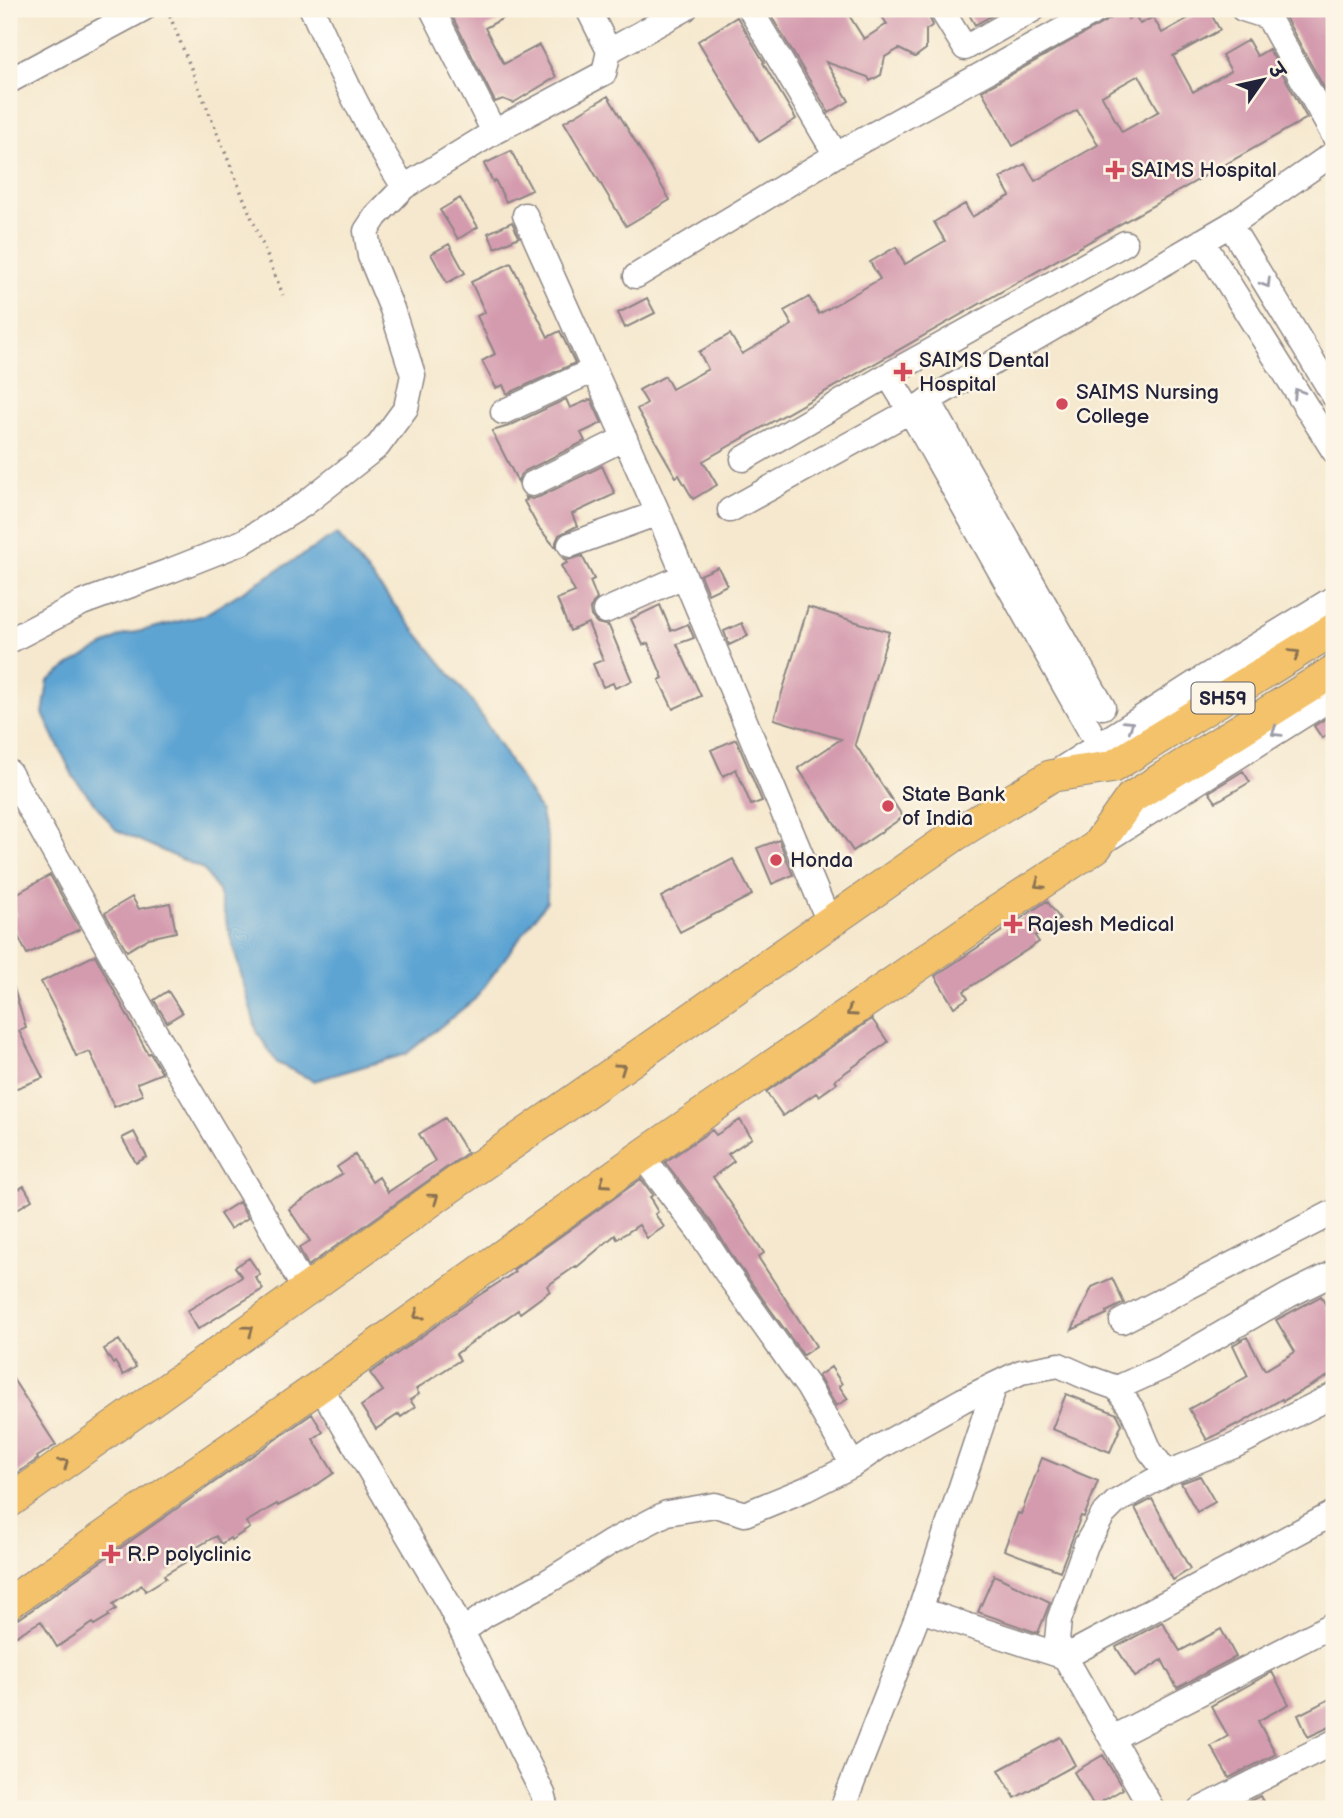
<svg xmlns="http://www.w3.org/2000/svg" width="1343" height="1818" font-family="'Balsamiq Sans','Playpen Sans Deva',sans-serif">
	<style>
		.water { fill: #5da4d3; stroke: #406387; stroke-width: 2 }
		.building { fill: #d49baf; fill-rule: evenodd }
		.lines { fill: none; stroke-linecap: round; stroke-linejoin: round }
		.minor-casing { stroke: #8c8584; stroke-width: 27 }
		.major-casing { stroke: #8c8584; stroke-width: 34 }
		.path { stroke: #8c8584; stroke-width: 3.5; stroke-dasharray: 2 5; stroke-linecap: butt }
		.minor { stroke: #fff; stroke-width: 24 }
		.major { stroke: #f3c26a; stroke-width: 32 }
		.oneway { stroke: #9c9ca7 }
		.oneway2 { stroke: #8a7252 }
		.poi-dot { fill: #d1495b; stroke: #fcf5e5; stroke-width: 2.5 }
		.labels { text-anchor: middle; stroke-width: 5; stroke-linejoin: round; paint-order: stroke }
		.shield { fill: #fcf5e5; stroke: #63616e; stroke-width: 2 }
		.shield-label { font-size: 19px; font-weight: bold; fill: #22223b }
		.poi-label { font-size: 21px; fill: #22223b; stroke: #fcf5e5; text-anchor: start }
	</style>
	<rect width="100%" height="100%" fill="#fcf5e5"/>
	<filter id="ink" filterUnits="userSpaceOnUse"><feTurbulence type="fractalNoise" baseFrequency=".0143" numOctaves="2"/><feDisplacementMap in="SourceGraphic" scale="14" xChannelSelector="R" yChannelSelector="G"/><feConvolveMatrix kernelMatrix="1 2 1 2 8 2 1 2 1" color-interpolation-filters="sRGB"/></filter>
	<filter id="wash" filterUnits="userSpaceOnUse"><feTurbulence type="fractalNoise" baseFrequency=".00686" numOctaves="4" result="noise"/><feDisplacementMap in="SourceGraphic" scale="28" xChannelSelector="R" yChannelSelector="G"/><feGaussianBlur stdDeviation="1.57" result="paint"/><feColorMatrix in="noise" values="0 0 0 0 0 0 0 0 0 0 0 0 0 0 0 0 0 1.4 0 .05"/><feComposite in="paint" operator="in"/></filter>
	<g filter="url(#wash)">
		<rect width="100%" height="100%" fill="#f5e8ce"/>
		<path class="water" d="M337,534L472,701L540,810L548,841L547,901L475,999L406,1054L314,1081L277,1063L257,1032L218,891L203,869L116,830L74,778L43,714L48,681L71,664L121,636L204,615Z"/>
		<g id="blocks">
			<path class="building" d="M459,9H520L485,28L504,64L539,45L556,77L513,103L503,99L495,102L451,14Z
				M767,9H845L864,39L887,24L877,9H925L933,25L926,30V49L915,57L899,49L885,57L881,75L870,81L868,77L826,62L849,101L829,113Z
				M966,9H1004L975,25Z
				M1205,9H1208L1220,30L1173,56L1193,92L1231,71L1222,55L1248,40L1257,56L1269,49L1307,118L703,461L717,485L693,499L679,475L676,477L637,409L647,403L639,390L665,376L672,389L708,369L699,352L730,334L742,354L792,325L784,311L809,297L819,314L880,279L870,262L896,247L905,264L945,241L934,222L965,204L972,217L1010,196L1000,178L1025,164L1035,181L1098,145L1077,110L1013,146L982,91L1124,11L1128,19L1135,15L1140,24L1153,17L1162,33ZM1139,75L1159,111L1122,132L1102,96Z
				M1300,9H1334L1333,104L1285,17Z
				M737,17L764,62L763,63L796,119L759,142L698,41Z
				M608,96L670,200L626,226L564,122Z
				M511,151L532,190L506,202L495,180L493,182L484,164Z
				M460,198L478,227L458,239L440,210Z
				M512,222L519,237L495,248L488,233Z
				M449,244L465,273L447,283L431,254Z
				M511,263L548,337L560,331L575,363L507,394L503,385L496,388L482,361L495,354L477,316L485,312L471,282Z
				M647,298L655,313L625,328L618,313Z
				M566,399L570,408L591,399L602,423L581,433L585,441L525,471L520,475L518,482L492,431L509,426Z
				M602,466L615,494L572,514L577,526L559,535L556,542V548L538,527L524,501L527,500L525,497L532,499L539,497Z
				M582,556L594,579L590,581L597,599L593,603L590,609L591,616L597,623L609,626L632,681L615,688L613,683L603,687L593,664L603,660L588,623L570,631L557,599L575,592L561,566L567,563L563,558L568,560Z
				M718,567L727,585L708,594L700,575Z
				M660,605L671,631L688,624L694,638L677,644L701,696L673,709L659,680L663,678L648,643L643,645L631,619Z
				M808,607L889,632L855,744L903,817L853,851L798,768L841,739L774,719Z
				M742,623L748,636L729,645L724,631Z
				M1334,713V730L1322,738L1314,726Z
				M736,739L762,801L751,805L736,769L723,776L711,750Z
				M1243,771L1250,782L1216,802L1209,792Z
				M779,840L793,875L772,884L757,848Z
				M733,859L752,895L680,932L661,897Z
				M50,875L80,929L27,954L9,919V917L16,916L9,898Z
				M132,897L139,909L170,903L176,932L149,938L127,951L105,913Z
				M1047,901L1060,919L1035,936L1039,942L964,991L968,998L954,1007L935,976Z
				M95,955L148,1054L150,1053L162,1073L137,1083L143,1095L114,1107L90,1052L76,1056L64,1029H65L41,982Z
				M9,982H12L26,1028L19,1031L43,1078L9,1091Z
				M168,991L182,1013L167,1022L154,1000Z
				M872,1019L888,1042L835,1080L837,1083L819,1096L816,1093L783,1116L766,1092Z
				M445,1118L467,1153L308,1266L299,1248L310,1241L289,1209L342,1174L337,1167L355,1155L372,1182L379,1177L388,1192L435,1161L419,1134Z
				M740,1120L752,1138L728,1154L734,1161L713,1177L764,1253L758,1257L816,1346L803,1355L735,1260L711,1222L665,1162L712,1130L716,1135Z
				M134,1132L147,1157L136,1163L122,1138Z
				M641,1179L653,1195L650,1197L653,1201L652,1202L658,1212L655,1214L664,1227L647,1238L639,1225L617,1239L615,1235L577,1267L576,1266L547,1286L550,1291L520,1313L518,1310L468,1345L456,1354L460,1360L416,1389L419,1394L410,1400L415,1407L401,1417L399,1414L376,1429L361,1406L383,1391L370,1373L478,1296L515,1272L513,1270Z
				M24,1186L32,1200L9,1214V1195Z
				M239,1202L248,1218L230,1229L220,1214Z
				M249,1258L260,1274L255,1277L263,1289L198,1329L187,1311L242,1277L235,1267Z
				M1112,1278L1124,1303L1106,1312L1107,1314L1072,1330L1092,1287Z
				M1321,1296L1334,1321V1373L1283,1401L1282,1399L1238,1425L1237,1424L1207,1440L1189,1409L1248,1376L1233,1345L1247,1337L1265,1370L1295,1352L1276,1320Z
				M119,1340L136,1367L123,1375L115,1362L113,1364L104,1349Z
				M831,1367L842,1384L839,1386L848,1399L836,1406L818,1376Z
				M9,1373L56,1445L37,1457L38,1459L9,1479Z
				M1066,1394L1117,1414L1122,1424L1110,1452L1052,1429Z
				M312,1414L323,1432L313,1439L334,1473L309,1490L278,1506L277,1504L246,1522L250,1528L231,1540L230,1538L221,1544L216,1536L182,1556L186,1562L164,1575L166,1578L145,1591L142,1585L113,1604L116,1609L108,1614L109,1616L94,1625L93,1623L57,1647L41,1621L9,1640V1621L20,1618Z
				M1042,1458L1098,1481L1084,1517L1081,1516L1060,1571L1004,1550L1018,1513L1021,1514Z
				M1200,1476L1215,1502L1197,1512L1181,1483Z
				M1152,1499L1190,1569L1173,1580L1135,1508Z
				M994,1575L1050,1602L1038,1633L978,1612Z
				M1162,1622L1180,1651L1221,1629L1236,1657L1177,1688L1162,1660L1135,1677L1116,1647Z
				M1272,1672L1289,1704L1258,1721L1276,1754L1229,1778L1211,1746L1228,1736L1211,1706Z
				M1334,1697V1725L1308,1737L1298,1715Z
				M1060,1737L1075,1765L1015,1798L999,1770Z
				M1103,1755L1123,1789L1094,1806L1074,1772Z
				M1260,1796L1267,1809H1234Z"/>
		</g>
	</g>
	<g filter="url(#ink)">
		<use href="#blocks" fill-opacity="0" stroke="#8c8584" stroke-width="2"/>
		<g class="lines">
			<defs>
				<path id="minor" d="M312,9C339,69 368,131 404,187
					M432,9L494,132
					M750,9L836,155
					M941,9L965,48L1034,9
					M1243,9L1268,17
					M1272,9L1268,17L1334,136
					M609,51L685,9
					M9,81L143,9
					M525,215L658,513L829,922
					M1230,225L1334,396
					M1202,241L1334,451
					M636,276L836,155L1100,9
					M888,375L910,411L1230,225L1334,153
					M929,401L1103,707
					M503,412L594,370
					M743,459L888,375L1125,243
					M532,484L625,438
					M730,510L910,411L1098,745
					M570,545L658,513
					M605,611L684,576
					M9,641L82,603L172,570L243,542L303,505L378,446L406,408L413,375L392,309L370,256L366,231L376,216L404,187L494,132L604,73L609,51L588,9
					M9,772L155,1032L266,1219L305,1291
					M1055,773L1203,678L1334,598
					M1104,841L1334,696
					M642,1156L699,1231L723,1268L808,1387L853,1465
					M1122,1321L1334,1212
					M320,1386L448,1603L543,1794L547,1809
					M1117,1388L1166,1366L1289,1295L1334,1273
					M920,1610L1065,1657
					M463,1631L485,1615L547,1582L611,1542L667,1513L715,1505L745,1514L806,1489L853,1465L879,1447L963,1400L1021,1372L1059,1365L1086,1377L1117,1388L1133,1411L1150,1451L1167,1473L1234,1446L1334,1395
					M1065,1657L1057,1640L1059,1620L1086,1545L1103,1515L1116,1502L1167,1473
					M1112,1738L1334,1624
					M842,1809L920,1610L995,1385
					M1152,1809L1065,1657L1334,1513
					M1201,1809L1334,1742"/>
				<path id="major" d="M9,1502L457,1182L955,835L1051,776L1112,767L1334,629
					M9,1603L320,1386L642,1156L984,920L1096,847L1131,798L1334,671"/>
			</defs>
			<use href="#minor" class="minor-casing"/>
			<use href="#major" class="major-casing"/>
			<path class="path" d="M167,9L283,295"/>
			<use href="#minor" class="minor"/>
			<use href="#major" class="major"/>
		</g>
		<defs><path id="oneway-chevron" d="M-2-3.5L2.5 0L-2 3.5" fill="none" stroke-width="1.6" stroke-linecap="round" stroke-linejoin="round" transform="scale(1.75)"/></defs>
		<g class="oneway">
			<use href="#oneway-chevron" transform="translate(1266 283) rotate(59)"/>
			<use href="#oneway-chevron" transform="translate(1298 393) rotate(-122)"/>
			<use href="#oneway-chevron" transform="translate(1129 725) rotate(-32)"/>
			<use href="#oneway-chevron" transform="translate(1276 732) rotate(148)"/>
		</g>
		<g class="oneway2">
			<use href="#oneway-chevron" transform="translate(1295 654) rotate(-32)"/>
			<use href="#oneway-chevron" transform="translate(1039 884) rotate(147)"/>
			<use href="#oneway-chevron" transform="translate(851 1012) rotate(145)"/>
			<use href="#oneway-chevron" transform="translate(621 1068) rotate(-35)"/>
			<use href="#oneway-chevron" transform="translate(604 1183) rotate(145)"/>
			<use href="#oneway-chevron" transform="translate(434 1198) rotate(-36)"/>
			<use href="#oneway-chevron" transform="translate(418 1315) rotate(145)"/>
			<use href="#oneway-chevron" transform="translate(249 1330) rotate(-36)"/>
			<use href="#oneway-chevron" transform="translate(64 1463) rotate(-36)"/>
		</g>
	</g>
	<g class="poi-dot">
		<path d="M1111.5 159.5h7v7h7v7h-7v7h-7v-7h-7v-7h7z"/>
		<path d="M899.5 361.5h7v7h7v7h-7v7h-7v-7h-7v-7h7z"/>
		<circle cx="1062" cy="404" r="7"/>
		<circle cx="888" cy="806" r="7"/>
		<circle cx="776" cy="860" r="7"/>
		<path d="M1009.5 913.5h7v7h7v7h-7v7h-7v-7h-7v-7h7z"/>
		<path d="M107.5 1543.5h7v7h7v7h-7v7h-7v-7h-7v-7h7z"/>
	</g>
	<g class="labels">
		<rect class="shield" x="1191.5" y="682.5" width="63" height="31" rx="5"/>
		<g class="shield-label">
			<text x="1223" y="705">SH59</text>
		</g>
		<g class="poi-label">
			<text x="1131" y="177">SAIMS Hospital</text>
			<text x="919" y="367">SAIMS Dental<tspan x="919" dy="24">Hospital</tspan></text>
			<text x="1076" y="399">SAIMS Nursing<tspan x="1076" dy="24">College</tspan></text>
			<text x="902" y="801">State Bank<tspan x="902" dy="24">of India</tspan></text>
			<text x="790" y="867">Honda</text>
			<text x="1027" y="931">Rajesh Medical</text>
			<text x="127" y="1561">R.P polyclinic</text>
		</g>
	</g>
	<rect width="1343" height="1818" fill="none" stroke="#fcf5e5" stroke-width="35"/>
	<g transform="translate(1263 80) rotate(56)" stroke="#fcf5e5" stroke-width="5" paint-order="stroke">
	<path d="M0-5L12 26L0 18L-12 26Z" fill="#22223b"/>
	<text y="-10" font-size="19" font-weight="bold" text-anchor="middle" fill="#22223b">उ</text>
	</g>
</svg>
